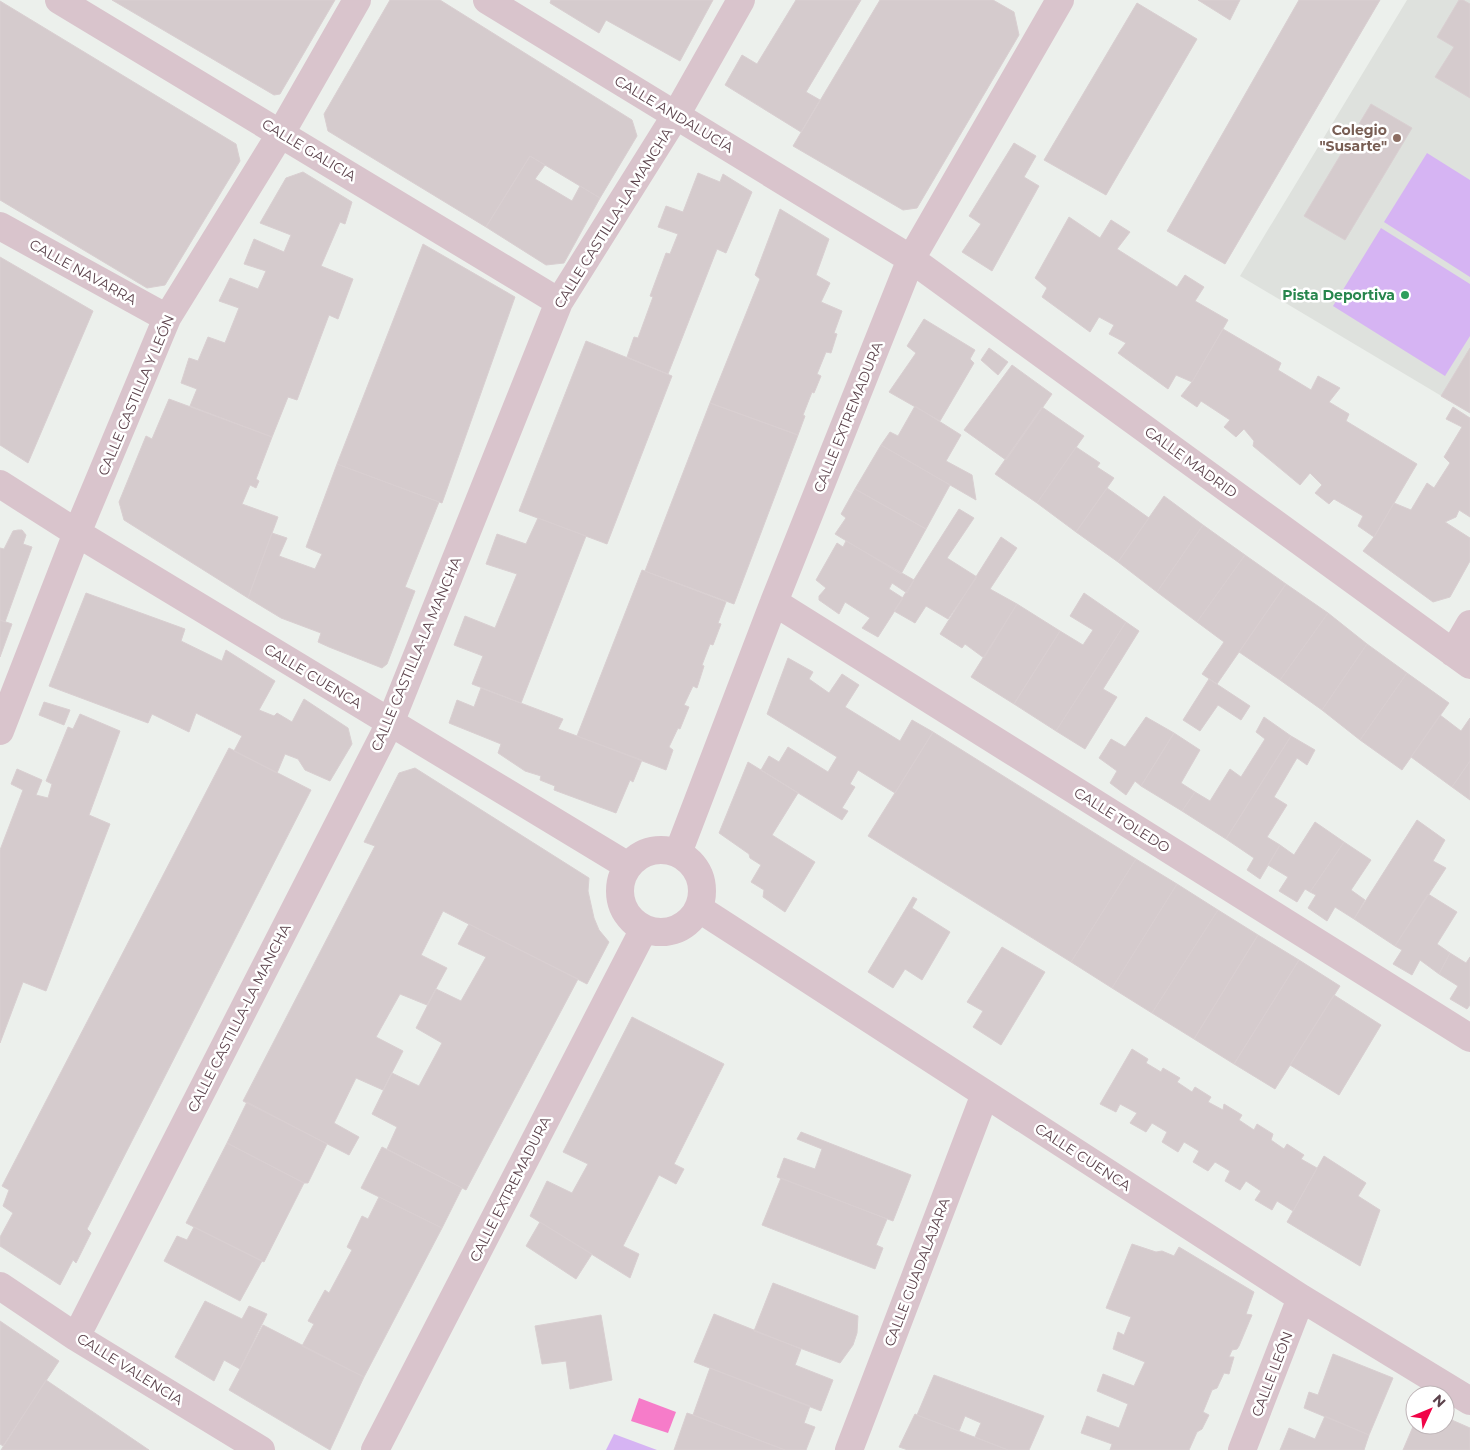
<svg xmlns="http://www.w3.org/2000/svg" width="1470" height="1450" font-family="Montserrat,sans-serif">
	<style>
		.education { fill: #dee1dd }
		.green { fill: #d6b4f3 }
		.water { fill: #f67cc9 }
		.building { fill: #d5cbcd; stroke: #d9cfd1 }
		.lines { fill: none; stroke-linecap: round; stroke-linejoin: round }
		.street { stroke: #d9c4cc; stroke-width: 28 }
		.education-dot { fill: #8d6e63; stroke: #fff; stroke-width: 2 }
		.leisure-dot { fill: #2e9e5b; stroke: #fff; stroke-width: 2 }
		.labels { text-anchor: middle; stroke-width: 5; stroke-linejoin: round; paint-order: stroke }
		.street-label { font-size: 14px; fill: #5c434c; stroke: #fff }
		.education-label { font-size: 14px; font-weight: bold; fill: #785e54; stroke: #fff; text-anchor: end }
		.leisure-label { font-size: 14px; font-weight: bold; fill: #27864d; stroke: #fff; text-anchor: end }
	</style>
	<rect width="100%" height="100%" fill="#ecf0ec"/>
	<path class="education" d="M1407,0H1470V413L1240,276Z"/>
	<path class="green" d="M1427,153L1470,180V277L1384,222Z
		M1381,228L1470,284V336L1445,376L1333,306Z
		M614,1434L657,1450H606Z"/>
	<path class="water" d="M639,1398L676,1412L668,1433L631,1421Z"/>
	<path class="building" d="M112,0H335L280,94L274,95Z
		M390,0H440L632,120L637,136L600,198L530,156L486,227L328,131L324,114Z
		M551,0H713L680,61L606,20L599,33L550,3Z
		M796,0H861L806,92L820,100L801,132L725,85L742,55L757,64Z
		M880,0H993L1014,12L1019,35L917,208L903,210L793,146Z
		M1198,0H1240L1230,20Z
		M1299,0H1380L1225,264L1167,231Z
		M1459,0H1463L1470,4V98L1435,77L1454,47L1437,37Z
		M0,1L236,144L240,161L165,285L147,288L0,200Z
		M1137,3L1197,39L1106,195L1044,160Z
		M1371,104L1412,128L1345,240L1304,216Z
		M1014,143L1036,156L1024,177L1039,186L992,271L962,252L981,224L969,216Z
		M530,156L545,165L535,179L572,201L580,186L600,198L564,263L546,265L486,227Z
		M303,172L352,202L345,224L340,222L321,266L353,279L338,319L329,315L297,400L288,397L272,437L190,406L197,389L181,383L189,358L198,361L208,337L225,343L239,308L219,301L230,278L258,289L266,271L244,264L254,239L284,252L291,235L260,223L286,178Z
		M698,173L720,182L723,174L752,192L726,253L717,249L668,374L627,357L634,337L638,338L653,297L650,296L666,253L670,254L678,234L658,227L666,206L683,212Z
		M780,209L829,239L816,275L830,283L821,302L842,311L834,333L837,334L831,353L826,352L817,374L821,376L814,393L812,392L803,415L805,416L798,435L710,403L760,279L755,275Z
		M1069,217L1100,238L1111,220L1130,232L1117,249L1177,287L1185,275L1204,287L1195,301L1228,320L1192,382L1176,375L1168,389L1118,353L1126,343L1109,334L1114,325L1099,317L1090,332L1042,297L1047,288L1035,278Z
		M423,244L515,297L442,503L337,464Z
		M0,257L93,311L28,463L0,445Z
		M924,319L975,350L970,359L974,363L940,421L889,392L916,353L907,346Z
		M1223,329L1281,363L1278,370L1311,390L1318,376L1340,388L1329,402L1349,414L1346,421L1417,464L1374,537L1358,526L1363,516L1334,499L1329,504L1315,493L1322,485L1310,473L1300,485L1253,446L1254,441L1244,429L1236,437L1224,427L1230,420L1201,401L1197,407L1181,396L1192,382Z
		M586,341L672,376L607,544L519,511Z
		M989,348L1008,362L998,375L981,360Z
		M1470,348V413L1441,396Z
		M1012,365L1052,394L1006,460L964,430Z
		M169,399L272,437L256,479L259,481L256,488L250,485L242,504L278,517L248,598L124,520L119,502L146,436L152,439Z
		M710,403L798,435L734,604L645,571Z
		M915,406L961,435L946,461L972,475L976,500L881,445L890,432L898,436Z
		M1042,407L1084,436L1037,503L995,474Z
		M1453,407L1470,418V517L1459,510L1456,517L1445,522L1470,538V561L1450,597L1433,602L1363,551L1374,537L1394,503L1411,510L1427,483L1434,488L1450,463L1444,457L1462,427L1446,419Z
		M881,445L950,485L926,529L855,489Z
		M1076,447L1100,463L1097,467L1114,478L1076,532L1037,503Z
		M337,464L439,502L405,587L415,591L387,664L382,668L329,647L318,642L321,633L281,618L248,598L272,533L287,538L279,556L315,569L322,554L306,547Z
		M1107,488L1149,518L1118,562L1076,532Z
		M855,489L926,529L901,574L835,534L846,518L841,514Z
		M1164,496L1203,525L1157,592L1118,562Z
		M959,509L974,518L947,558L977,577L948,619L926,606L915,623L894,611Z
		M538,518L586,536L521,703L472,684L483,656L454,645L465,616L495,628L517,574L486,564L497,534L526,544Z
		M1203,525L1245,555L1197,622L1157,592Z
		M18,530H22L26,535L23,544L32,547L5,622L0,620V548L4,549L13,531Z
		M1001,537L1017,548L990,589L1017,604L984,658L965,644L962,648L940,634Z
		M846,541L914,580L907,593L892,583L889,589L903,598L878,637L862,628L870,618L845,602L839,614L819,600V596L826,588L816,580L837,543L843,547Z
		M1245,555L1286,584L1217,684L1202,674L1224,642L1197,622Z
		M642,570L726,602L718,623L721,624L713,645L710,644L702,665L704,666L697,688L693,686L684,705L689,707L680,729L678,728L669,747L673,750L666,770L577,736Z
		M1286,584L1328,613L1280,680L1239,652Z
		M86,593L185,629L181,641L222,661L226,650L275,681L259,710L274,716L277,713L292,722L304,699L348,728L352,744L330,781L305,770L298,759L285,754L277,773L234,751L242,736L196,713L189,732L152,714L148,723L49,686Z
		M1084,593L1126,622L1056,731L1014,704L1060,631L1083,645L1093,630L1070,616Z
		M1017,604L1060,631L1014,704L971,677Z
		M1328,613L1367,644L1322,710L1280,680Z
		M0,620L12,624L0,657Z
		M1126,622L1139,631L1103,689L1117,697L1085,749L1056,731Z
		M1367,644L1407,673L1360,740L1322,710Z
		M788,658L813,672L809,679L829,693L842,674L859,685L845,707L900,741L912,720L933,732L895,793L858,770L850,784L855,787L842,808L848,811L842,820L761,770L769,756L779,762L788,747L828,772L837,757L767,714Z
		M1407,673L1449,703L1402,770L1360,740Z
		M1209,679L1250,706L1241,720L1218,705L1200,731L1183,720Z
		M481,688L563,719L558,729L642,760L633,782L630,780L616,813L554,790L555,786L540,780L541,776L525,771L498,753L501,744L449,723L457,700L474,707Z
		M44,702L70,710L64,725L39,715Z
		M80,714L120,731L89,815L110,824L46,991L23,982L0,1043V850L23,790L11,784L17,769L42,780L36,795L48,798L52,784L46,781L68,727L73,729Z
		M1440,715L1461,731L1470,718V761L1452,787L1411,757Z
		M1146,717L1174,733L1141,786L1135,781L1126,795L1110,783L1117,771L1099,758L1111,739L1125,747Z
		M1264,717L1291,736L1226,839L1182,811L1195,792L1210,801L1230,769L1241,777L1265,739L1256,732Z
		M933,732L1136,859L1071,962L868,836Z
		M1174,733L1200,750L1181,783L1195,792L1182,811L1141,786Z
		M1291,736L1315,750L1307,765L1297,758L1274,797L1287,805L1267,837L1280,845L1260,879L1247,870L1254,858L1226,839Z
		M229,748L311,790L87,1229L91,1233L76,1263L73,1260L60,1285L0,1246V1237L13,1213L3,1206L9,1190L2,1186Z
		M1470,761V800L1452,787Z
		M748,762L798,793L772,835L815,862L785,912L763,897L764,890L751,882L761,865L750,858L749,854L719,833Z
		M415,768L589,878L588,891L594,918L599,930L609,942L587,984L443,911L421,955L447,968L427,1005L400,994L376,1037L403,1051L383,1090L356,1078L334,1123L359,1137L349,1155L243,1101L375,846L364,842L399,773Z
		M1417,820L1445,840L1433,861L1446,868L1395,946L1354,919Z
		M1315,822L1344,842L1310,892L1305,889L1297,902L1279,891L1288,877L1268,865L1280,845L1294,855Z
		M1344,842L1371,860L1351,890L1365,900L1354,919L1335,907L1327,921L1308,908L1316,895L1310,892Z
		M1136,859L1177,884L1112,988L1071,962Z
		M1177,884L1218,910L1152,1013L1112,988Z
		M1428,894L1457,912L1437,944L1450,953L1439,974L1420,960L1412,975L1393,964L1402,950L1395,946Z
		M913,897L917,899L912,908L950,932L922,980L905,969L893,988L868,972Z
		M1218,910L1258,935L1194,1039L1152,1013Z
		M469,924L578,979L466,1190L387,1149L397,1127L372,1114L392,1073L419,1086L442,1043L416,1028L436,989L461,1001L486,957L458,944Z
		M1258,935L1299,960L1234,1064L1194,1039Z
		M1002,947L1045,972L1001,1045L973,1027L983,1011L967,1002Z
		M1450,953L1466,963L1470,957V1005L1467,1009L1450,999L1458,986L1439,974Z
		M1299,960L1340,986L1275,1089L1234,1064Z
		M1334,995L1381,1025L1339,1095L1290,1065Z
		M632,1017L724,1064L674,1164L684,1169L676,1184L659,1175L623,1246L639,1254L630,1278L530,1216L547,1181L572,1193L588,1164L563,1152Z
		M1132,1049L1148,1059L1146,1063L1161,1072L1163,1068L1180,1078L1177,1082L1192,1092L1195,1087L1211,1097L1208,1102L1223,1110L1224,1104L1242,1115L1239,1120L1254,1130L1257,1124L1273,1134L1271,1140L1284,1149L1287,1144L1304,1155L1301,1159L1317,1168L1293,1211L1277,1201L1272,1210L1255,1200L1261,1191L1246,1181L1240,1190L1225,1181L1230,1171L1215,1162L1208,1171L1193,1162L1199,1151L1184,1142L1178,1152L1162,1142L1167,1132L1152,1123L1146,1132L1130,1123L1137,1113L1120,1104L1116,1112L1100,1104Z
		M247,1102L327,1144L308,1183H304L227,1143Z
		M801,1132L911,1175L893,1221L777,1177L784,1158L815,1169L822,1149L797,1139Z
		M227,1143L304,1183L264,1262L186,1223Z
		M382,1147L462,1188L442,1228L361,1188Z
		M1324,1156L1366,1183L1358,1196L1380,1210L1360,1266L1287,1222Z
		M781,1178L887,1219L876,1245L883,1248L875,1269L762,1225Z
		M379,1197L442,1228L364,1377L302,1346L314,1324L308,1321L325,1290L329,1293L352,1250L347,1247L362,1216L368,1219Z
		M540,1222L592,1254L576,1279L526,1246Z
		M194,1227L262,1261L240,1301L164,1261L177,1236L187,1240Z
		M1132,1244L1156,1252L1162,1251L1174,1256L1179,1247L1254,1292L1246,1314L1252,1315L1239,1346L1237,1349L1232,1350L1229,1357H1234L1229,1374L1224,1373L1217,1388L1212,1390L1203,1412L1209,1415L1202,1429L1197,1432L1189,1450H1110L1112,1444L1081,1433L1087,1416L1119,1428L1128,1404L1097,1391L1103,1374L1134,1386L1145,1362L1113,1349L1118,1332L1124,1335L1131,1317L1106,1308Z
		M773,1283L858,1316L857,1333L853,1345L840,1363L754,1331Z
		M205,1301L242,1319L249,1306L267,1314L240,1369L224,1360L214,1381L175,1357Z
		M714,1314L801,1349L795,1365L833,1380L821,1411L694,1362Z
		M601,1315L612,1380L570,1389L566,1361L542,1364L535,1326Z
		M0,1321L59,1361L3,1446L0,1444Z
		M263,1325L364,1377L330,1450L229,1390Z
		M1333,1354L1393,1378L1369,1435L1304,1408L1309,1392L1318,1395Z
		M710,1368L810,1406L804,1423L815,1427L806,1450H785L693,1415Z
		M934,1375L1044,1416L1029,1450H1008L975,1437L981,1423L965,1416L959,1431L917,1415Z
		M46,1380L149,1450H1Z
		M687,1413L693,1415L785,1450H674Z
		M915,1414L917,1415L1008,1450H908L899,1447Z
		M1325,1416L1369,1435L1364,1450H1280L1289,1428L1315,1439Z
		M1445,1417L1470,1428V1450H1403L1415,1422V1425H1445Z"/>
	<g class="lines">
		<path class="street" d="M59,0L559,302
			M487,0L911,259L1470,665
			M0,226L167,318
			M0,484L77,533L628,866
			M774,602L1470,1038
			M1453,653L1470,624
			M0,731L77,533L167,318L281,133L357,0
			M620 891a41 41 0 1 1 82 0a41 41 0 1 1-82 0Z
			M678,853L774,602L911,259L1060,0
			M698,908L1301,1298L1470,1401
			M0,1286L76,1337L261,1450
			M76,1337L390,723L559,302L676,115L741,0
			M375,1450L644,929
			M849,1450L985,1094
			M1242,1450L1301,1298"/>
	</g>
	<circle class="education-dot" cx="1397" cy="138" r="5"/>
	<circle class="leisure-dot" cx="1405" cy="295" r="5"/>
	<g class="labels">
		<g class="street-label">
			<text transform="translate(674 114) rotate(31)" y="5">CALLE ANDALUCÍA</text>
			<text transform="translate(309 150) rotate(31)" y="5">CALLE GALICIA</text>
			<text transform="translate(613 218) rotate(-58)" y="5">CALLE CASTILLA-LA MANCHA</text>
			<text transform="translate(83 272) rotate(29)" y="5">CALLE NAVARRA</text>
			<text transform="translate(136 395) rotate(-67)" y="5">CALLE CASTILLA Y LEÓN</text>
			<text transform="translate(848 417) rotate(-68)" y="5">CALLE EXTREMADURA</text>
			<text transform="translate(1191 462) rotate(36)" y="5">CALLE MADRID</text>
			<text transform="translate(416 654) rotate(-67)" y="5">CALLE CASTILLA-LA MANCHA</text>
			<text transform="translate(313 676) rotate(31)" y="5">CALLE CUENCA</text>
			<text transform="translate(1122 820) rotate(32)" y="5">CALLE TOLEDO</text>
			<text transform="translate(239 1018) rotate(-63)" y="5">CALLE CASTILLA-LA MANCHA</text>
			<text transform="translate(1083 1157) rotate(33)" y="5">CALLE CUENCA</text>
			<text transform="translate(510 1189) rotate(-63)" y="5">CALLE EXTREMADURA</text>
			<text transform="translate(917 1272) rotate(-69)" y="5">CALLE GUADALAJARA</text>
			<text transform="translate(130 1369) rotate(32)" y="5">CALLE VALENCIA</text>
			<text transform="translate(1272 1374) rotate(-69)" y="5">CALLE LEÓN</text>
		</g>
		<g class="education-label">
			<text x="1387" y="135">Colegio<tspan x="1387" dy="16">"Susarte"</tspan></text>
		</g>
		<g class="leisure-label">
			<text x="1395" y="300">Pista Deportiva</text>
		</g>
	</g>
	<g transform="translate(1430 1410) rotate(46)"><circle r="24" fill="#ffffff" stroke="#beb4b7"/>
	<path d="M0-4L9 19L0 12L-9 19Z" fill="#f10447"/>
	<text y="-8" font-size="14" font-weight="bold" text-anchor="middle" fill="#5c434c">N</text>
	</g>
</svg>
